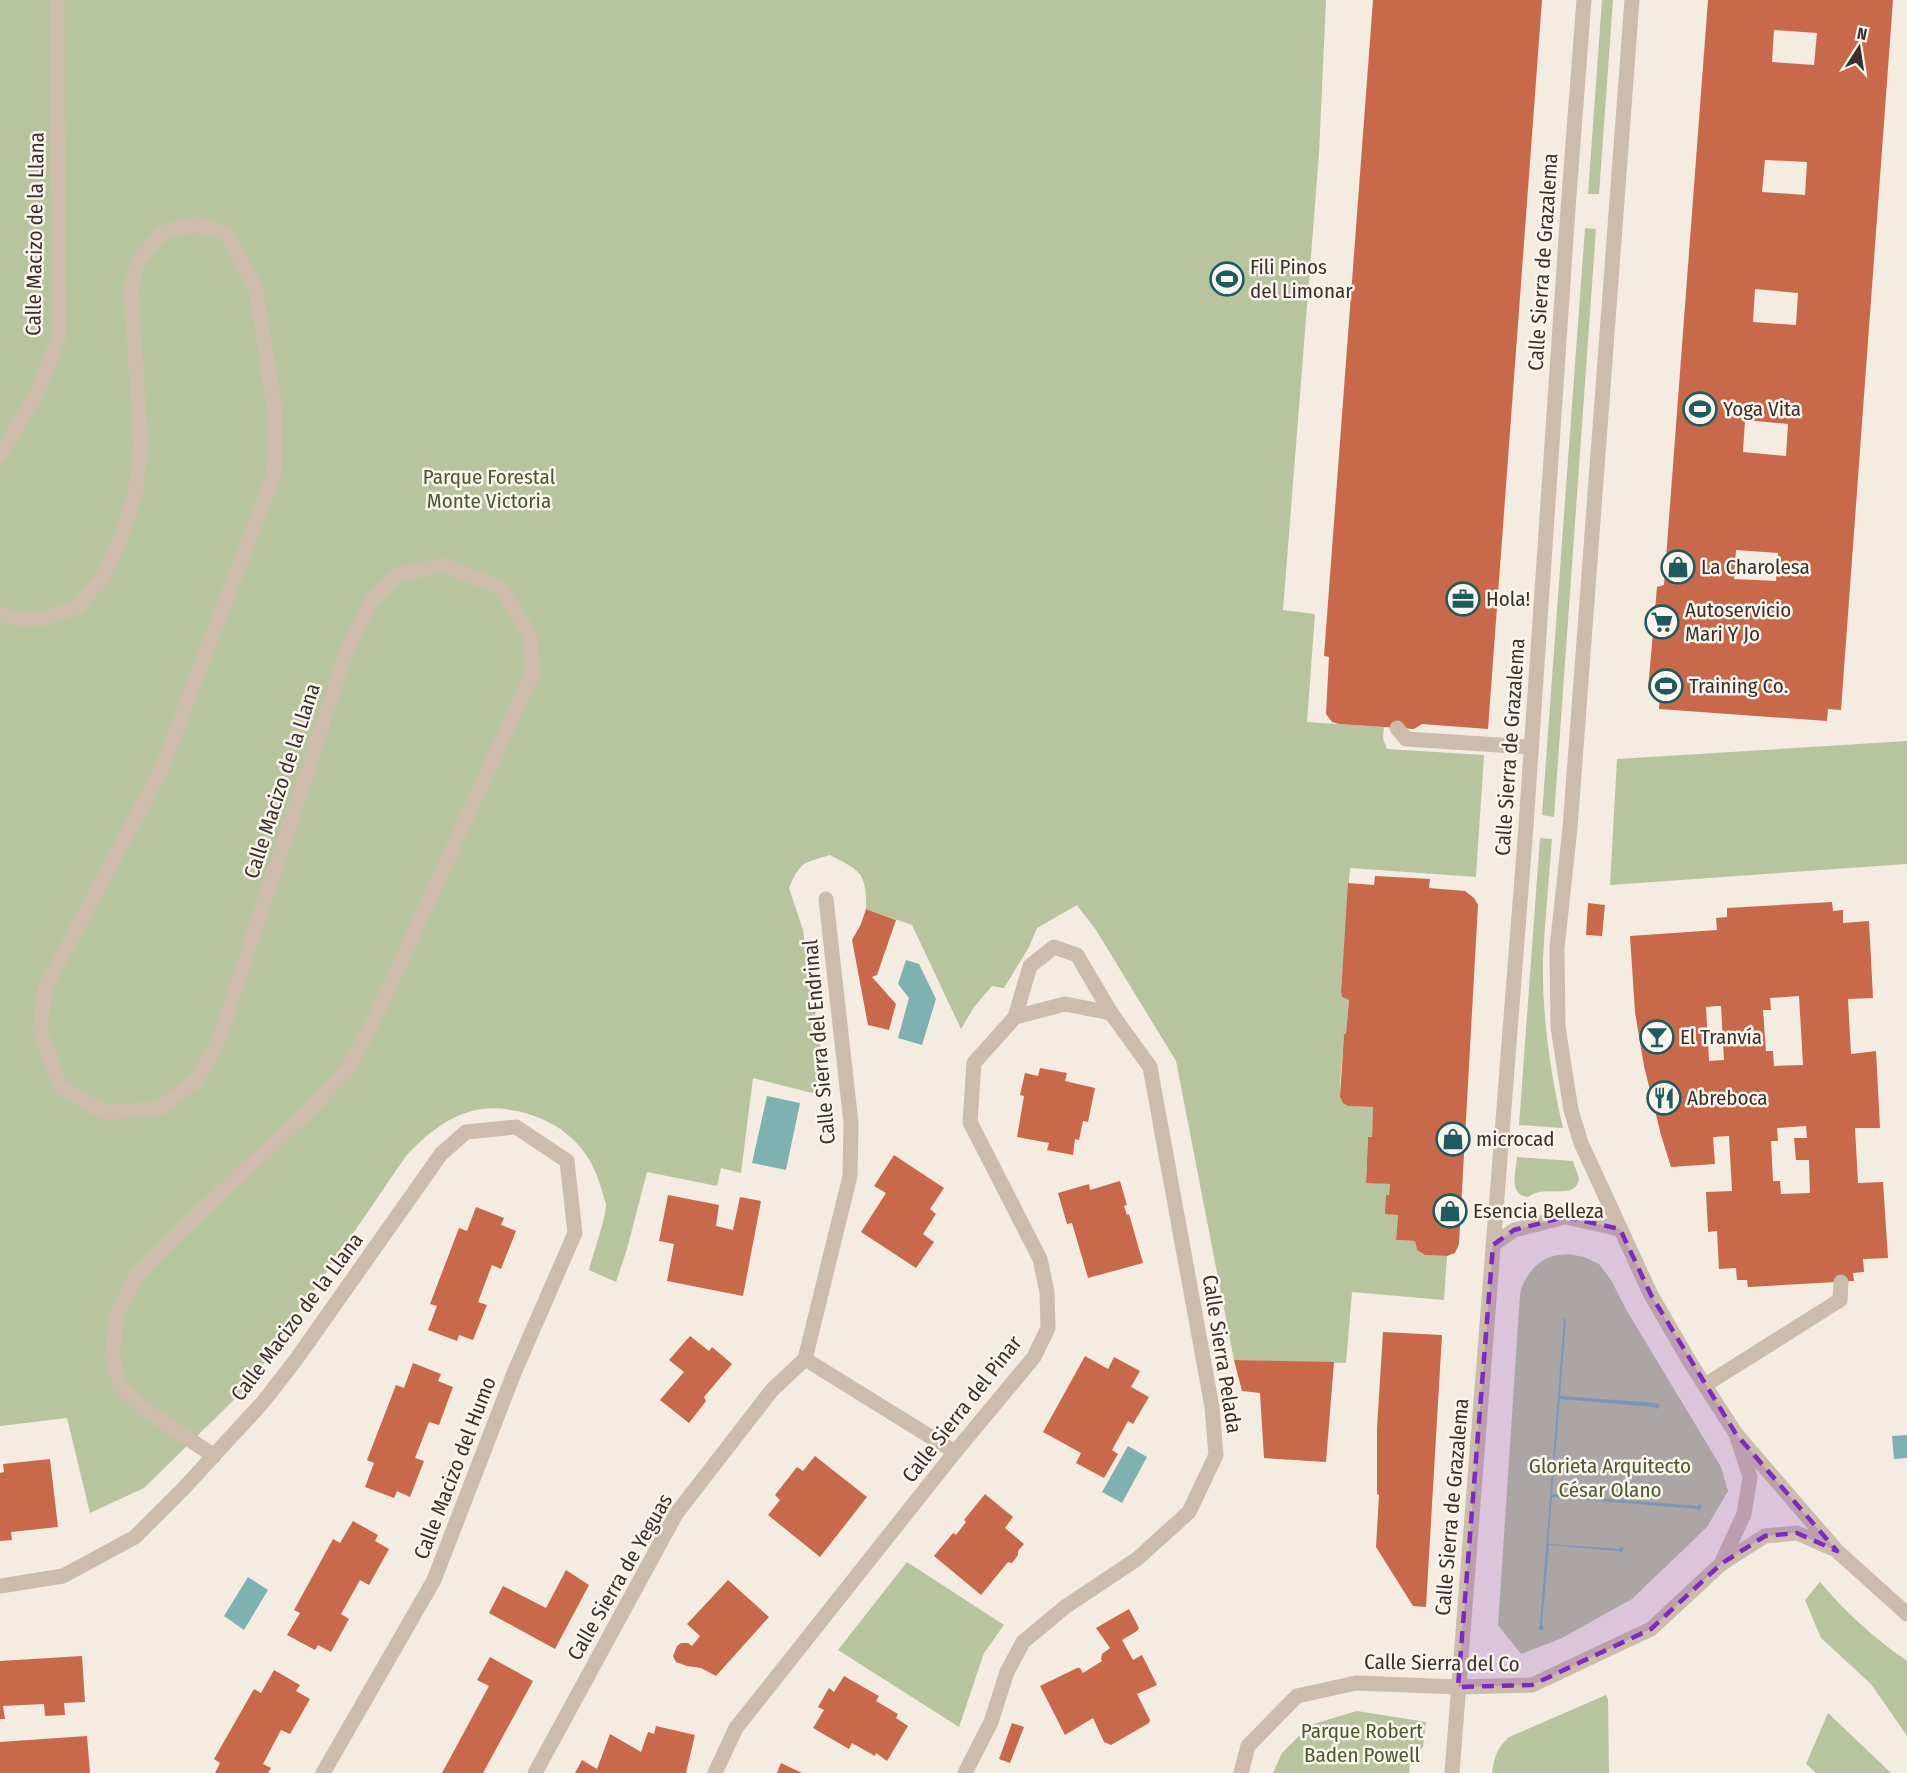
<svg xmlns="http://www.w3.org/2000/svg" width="1907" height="1773" font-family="'Fira Sans Condensed',sans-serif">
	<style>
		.green { fill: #b8c4a0 }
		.water { fill: #7fb0b2 }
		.building { fill: #c8694b; fill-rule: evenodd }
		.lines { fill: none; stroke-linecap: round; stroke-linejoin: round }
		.service { stroke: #cdbbac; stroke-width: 15 }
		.minor { stroke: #cdbbac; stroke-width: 15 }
		.tertiary { stroke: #cdbbac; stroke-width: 15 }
		.marked { fill: #7b2cbf; fill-opacity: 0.2; stroke: #7b2cbf; stroke-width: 4.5; stroke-dasharray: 12 8; stroke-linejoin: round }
		.labels { text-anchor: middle; stroke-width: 5; stroke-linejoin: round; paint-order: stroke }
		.street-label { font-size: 21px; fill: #3b302b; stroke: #fbf5ee }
		.poi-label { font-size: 21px; fill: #3b302b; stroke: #fbf5ee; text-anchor: start }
		.park-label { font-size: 21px; fill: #4a5a2e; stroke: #fbf5ee }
	</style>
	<rect width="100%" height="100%" fill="#f4ebe1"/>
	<path class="green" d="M0,0H1326L1319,154L1283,610L1315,614L1307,722L1384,727L1383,739L1387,749L1484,755L1476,877L1350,868L1341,992L1342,997L1349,1000L1346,1034L1344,1035L1340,1083L1341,1100L1348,1106L1373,1107L1372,1137H1368L1366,1182L1390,1184L1389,1195H1386L1398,1215L1396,1240L1415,1241L1417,1250L1425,1255L1447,1256L1444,1300L1352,1292L1346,1363L1234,1360L1176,1061L1096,930L1077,905L1037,928L1029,947L1004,988L992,986L974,1007L961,1029L912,925L866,909C867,872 860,871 830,855C803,863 800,862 789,888L803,930L828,1097L753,1078L741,1173L721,1168L717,1186L647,1172L627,1249L616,1282L589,1270C592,1257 607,1215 606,1204C605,1200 603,1195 602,1191C591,1147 561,1121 517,1111C502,1108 488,1107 472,1111C445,1118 425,1136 406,1156L250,1384L144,1488L90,1513L67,1418L0,1426Z
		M1602,0H1613L1599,194H1588Z
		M1585,228L1596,229L1554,817L1542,815Z
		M1907,741V864L1610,885L1617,759Z
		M1540,838L1552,839C1549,879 1545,919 1543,959C1542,1016 1550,1072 1563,1128L1519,1125Z
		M1517,1157L1573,1161C1574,1167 1579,1174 1579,1180C1578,1184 1575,1189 1570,1190C1556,1194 1542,1187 1528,1197C1508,1195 1516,1172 1517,1157Z
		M1568,1254L1584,1257L1599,1264L1611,1280L1627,1311L1721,1467L1728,1491L1707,1527L1632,1599L1560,1639L1521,1654L1498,1625L1520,1294C1523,1278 1537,1260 1553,1256C1558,1254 1563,1255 1568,1254Z
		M907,1562L1004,1625L984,1653L959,1727L838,1650Z
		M1820,1582C1846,1613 1874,1638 1907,1661V1736L1871,1684L1821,1638L1805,1600Z
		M1606,1695L1608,1699L1609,1773H1492C1494,1757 1497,1748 1509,1737Z
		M1357,1711L1426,1722L1423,1747L1410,1761L1409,1773H1273L1282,1753L1310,1725Z
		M1828,1713L1891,1773H1816L1806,1764Z"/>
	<path class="water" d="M906,960L919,964L936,999L922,1045L898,1038L909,998L898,984Z
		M767,1096L800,1103L786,1170L752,1163Z
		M1564,1319H1566L1560,1396L1657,1403L1660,1406L1657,1409L1654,1407L1560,1399L1552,1494L1697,1506L1700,1504L1702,1507L1699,1511L1697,1509L1552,1497L1548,1544L1619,1549L1621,1547L1624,1549L1621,1553L1619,1551L1549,1545L1542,1625L1544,1628L1541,1631L1538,1628L1540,1625Z
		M1907,1435V1458L1894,1459L1892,1436Z
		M1128,1446L1147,1457L1122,1503L1102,1492Z
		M248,1577L268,1590L244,1630L224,1616Z"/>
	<path class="building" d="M1373,0H1542L1488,729L1422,724L1414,729L1339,724L1332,722L1326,714L1329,657L1324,656Z
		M1708,0H1893L1841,710L1828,709L1827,721L1659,709L1660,690L1648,689L1657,587L1664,585ZM1774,30L1817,33L1814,65L1772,62ZM1765,160L1807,162L1805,195L1762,192ZM1755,289L1798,293L1796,325L1753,322ZM1745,420L1788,424L1786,456L1743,452ZM1736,550L1778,553L1776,581L1734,579Z
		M1375,876L1430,879L1429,888L1465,891L1474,898L1478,905L1459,1244L1455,1253L1447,1256L1425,1255L1417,1250L1415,1241L1396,1240L1398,1215L1385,1214L1386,1195H1389L1390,1184L1366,1183L1368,1137H1372L1373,1107L1348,1106L1343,1103L1340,1097L1344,1034H1346L1349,1000L1342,997L1341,992L1348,883L1374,885Z
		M1832,902L1833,911L1843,910V923L1869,921L1873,998L1848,999L1851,1054L1876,1051L1880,1128H1855L1858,1183L1883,1182L1888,1258L1863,1259L1864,1272L1853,1273L1854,1281L1748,1287L1747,1280H1737L1736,1268L1719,1269L1717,1231L1708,1232L1706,1192L1732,1191L1729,1136L1713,1137L1715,1164L1671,1167L1661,1135L1644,1066L1635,1012L1630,936L1717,930L1716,918L1727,917V908ZM1799,996L1803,1065L1774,1066L1773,1051H1766L1763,1010H1771L1770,998ZM1717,1006H1721L1724,1060L1709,1061L1706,1007ZM1806,1126L1807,1138H1794L1796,1160H1809L1810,1193L1781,1194L1780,1181H1773L1771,1141H1778L1777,1128Z
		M1588,903L1605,905L1602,936L1586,935Z
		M866,909L896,920L877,975L872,977L896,1004L889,1030L868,1025L852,940L861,924Z
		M1040,1068L1067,1073L1065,1081L1095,1088L1088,1122L1083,1121L1079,1140L1075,1139L1073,1155L1047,1150L1049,1143L1017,1137L1024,1096L1020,1095L1025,1073L1038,1076Z
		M894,1155L944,1188L930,1209L936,1214L923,1234L934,1242L916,1268L861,1232L886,1193L874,1186Z
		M1120,1181L1127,1205L1124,1206L1127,1215L1129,1214L1143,1263L1088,1278L1072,1223L1067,1224L1058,1193L1089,1184L1090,1190Z
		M668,1195L719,1205L716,1226L733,1230L740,1197L761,1201L743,1296L667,1281L674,1244L659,1241Z
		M476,1207L504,1218L501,1225L516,1231L501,1269L492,1265L478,1302L487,1305L473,1340L459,1335L457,1341L428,1330L437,1306L430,1304L459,1228L467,1231Z
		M1383,1332L1442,1335L1426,1607L1413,1606L1376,1547L1379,1495L1377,1494V1428Z
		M690,1336L709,1351L712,1347L732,1364L704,1397L706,1401L689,1423L660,1400L684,1372L669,1360Z
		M1085,1356L1108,1369L1114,1357L1140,1371L1131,1387L1149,1397L1133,1424L1128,1421L1112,1450L1118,1454L1104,1478L1076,1463L1081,1453L1043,1432Z
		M1234,1360L1334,1362L1326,1462L1264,1458L1260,1393L1242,1391Z
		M413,1363L441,1374L438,1381L453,1387L439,1425L429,1422L415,1458L424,1461L410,1497L397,1491L394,1498L365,1487L374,1463L367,1460L396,1385L404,1388Z
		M815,1456L867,1497L820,1557L768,1515L780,1500L775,1495L797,1467L803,1471Z
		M50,1459L58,1527L11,1532L12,1540L0,1541V1473L4,1472L3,1464Z
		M985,1494L1013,1517L1005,1528L1024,1544L1018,1551V1555L1012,1563L1008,1562L981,1595L934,1556L953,1533L956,1535L966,1522L964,1520Z
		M353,1521L378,1535L375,1541L389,1549L369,1585L360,1580L341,1614L349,1619L331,1652L318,1645L315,1650L287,1635L300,1613L294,1610L333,1539L340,1543Z
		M566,1570L589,1585L555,1649L489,1613L503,1586L546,1608Z
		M728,1580L769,1617L716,1676L701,1668L687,1666L676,1662L673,1656L677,1646L681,1643H688L692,1646L700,1636L687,1624Z
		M1129,1609L1139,1628L1137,1631L1122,1640L1133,1660L1142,1655L1157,1685L1137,1694L1150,1720L1149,1723L1111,1745L1104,1742L1093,1718L1065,1735L1040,1686L1077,1668H1080L1083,1673L1102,1661L1101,1659L1102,1654L1110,1648L1096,1628Z
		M82,1656L85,1702L64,1703L65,1715L45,1716L44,1704L3,1706L5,1719H0V1661Z
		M490,1657L533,1681L483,1773H442L489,1686L477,1680Z
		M274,1670L300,1685L296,1691L310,1699L290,1734L281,1730L263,1764L271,1768L268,1773H215L220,1763L214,1759L254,1689L261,1693Z
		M844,1676L879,1696L876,1701L898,1714L896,1718L908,1726L887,1761L876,1753L875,1756L852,1743L849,1749L813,1728L824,1710L818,1707L829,1688L834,1692Z
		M1012,1723L1024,1727L1010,1763L999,1759Z
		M656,1726L695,1735L686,1773H575L582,1760L597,1769L610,1734L641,1752L648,1732L654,1734Z
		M87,1736L90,1773H0V1742Z
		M781,1763L802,1773H777Z"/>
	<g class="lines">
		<path class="service" d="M0,455L37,393L59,336L57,0
			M0,614L19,619L45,618L78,607L101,579L119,543L135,495L141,447L131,289L138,261L162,233L194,224L226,233L256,289L275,412L274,474L161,770L45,988L40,1031L61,1087L104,1112L158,1109L196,1081L219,1040L346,652L371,602L397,575L442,565L500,587L529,633L533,672L375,1018L347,1070L308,1112L204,1208L136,1276L117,1314L112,1356L120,1386L143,1408L214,1456
			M1397,728L1406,739L1530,747
			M1015,1017L1030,966L1054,947L1077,955L1111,1013
			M1705,1385L1840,1300L1841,1282"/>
		<path class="minor" d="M826,899L851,1123L850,1176L805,1359L955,1452
			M1736,1434L1837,1551L1907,1614
			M1721,1564L1765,1536L1797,1533L1831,1548
			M0,1586L63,1576L135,1537L184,1488L263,1402L295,1361L441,1154L466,1132L516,1127L567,1161L575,1233L514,1373L434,1580L323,1773
			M535,1773L676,1514L772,1390L805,1359
			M715,1773L736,1728L955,1452L1034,1357L1048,1328L1047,1292L1040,1259L970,1122L974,1063L1015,1017L1065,1004L1111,1013L1150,1067L1212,1407L1216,1455L1189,1512L1137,1559L1065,1607L1023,1642L1007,1672L991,1722L965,1773"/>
		<path class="tertiary" d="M1493,1245L1514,1230L1565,1217L1620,1229
			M1241,1773L1248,1746L1297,1696L1356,1683L1458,1687L1532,1685L1651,1629L1721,1564L1744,1514L1750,1477L1736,1434L1691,1364L1651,1295L1581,1143L1571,1110L1558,1027L1557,948L1570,828L1632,0
			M1452,1773L1526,826L1568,209L1584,0"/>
	</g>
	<path class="marked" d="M1565,1217L1620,1229L1651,1295L1736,1434L1837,1551L1797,1533L1765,1536L1721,1564L1651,1629L1532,1685L1458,1687L1493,1245L1514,1230Z"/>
	<defs>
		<symbol id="stadium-ring" viewBox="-11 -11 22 22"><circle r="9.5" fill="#fbf5ee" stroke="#1f5a5e" stroke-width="1.5"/><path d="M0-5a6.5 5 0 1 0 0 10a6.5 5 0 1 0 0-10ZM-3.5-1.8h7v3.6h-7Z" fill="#1f5a5e"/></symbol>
		<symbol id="shop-ring" viewBox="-11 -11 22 22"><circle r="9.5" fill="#fbf5ee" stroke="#1f5a5e" stroke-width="1.5"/><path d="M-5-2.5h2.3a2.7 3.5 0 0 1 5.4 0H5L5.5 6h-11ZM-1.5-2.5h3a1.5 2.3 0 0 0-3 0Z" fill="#1f5a5e"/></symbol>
		<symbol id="office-ring" viewBox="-11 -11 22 22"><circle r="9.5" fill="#fbf5ee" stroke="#1f5a5e" stroke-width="1.5"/><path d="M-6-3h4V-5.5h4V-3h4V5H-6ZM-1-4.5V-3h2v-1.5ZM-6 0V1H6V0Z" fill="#1f5a5e"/></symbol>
		<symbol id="supermarket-ring" viewBox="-11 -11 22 22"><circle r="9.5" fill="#fbf5ee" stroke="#1f5a5e" stroke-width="1.5"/><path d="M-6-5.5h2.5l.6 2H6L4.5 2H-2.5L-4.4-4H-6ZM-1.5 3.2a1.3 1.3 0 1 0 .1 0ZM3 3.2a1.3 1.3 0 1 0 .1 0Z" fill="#1f5a5e"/></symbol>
		<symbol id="bar-ring" viewBox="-11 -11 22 22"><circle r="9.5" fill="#fbf5ee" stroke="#1f5a5e" stroke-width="1.5"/><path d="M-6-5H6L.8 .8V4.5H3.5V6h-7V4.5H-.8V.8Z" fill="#1f5a5e"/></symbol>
		<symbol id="restaurant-ring" viewBox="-11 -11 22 22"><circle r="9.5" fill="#fbf5ee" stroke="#1f5a5e" stroke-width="1.5"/><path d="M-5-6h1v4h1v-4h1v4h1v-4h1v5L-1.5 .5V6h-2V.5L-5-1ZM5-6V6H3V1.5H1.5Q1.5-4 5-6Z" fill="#1f5a5e"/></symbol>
	</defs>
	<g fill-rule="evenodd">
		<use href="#stadium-ring" x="1208" y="260" width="38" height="38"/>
		<use href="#stadium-ring" x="1681" y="390" width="38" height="38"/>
		<use href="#shop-ring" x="1659" y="548" width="38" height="38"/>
		<use href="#office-ring" x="1444" y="580" width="38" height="38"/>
		<use href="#supermarket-ring" x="1643" y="603" width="38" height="38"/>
		<use href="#stadium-ring" x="1647" y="667" width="38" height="38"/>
		<use href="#bar-ring" x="1638" y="1018" width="38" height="38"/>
		<use href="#restaurant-ring" x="1645" y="1079" width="38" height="38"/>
		<use href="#shop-ring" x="1434" y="1120" width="38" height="38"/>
		<use href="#shop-ring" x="1431" y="1192" width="38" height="38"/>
	</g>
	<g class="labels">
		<g class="street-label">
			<text transform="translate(35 234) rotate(-89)" y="7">Calle Macizo de la Llana</text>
			<text transform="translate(1543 262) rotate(-86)" y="7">Calle Sierra de Grazalema</text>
			<text transform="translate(1510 747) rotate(-86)" y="7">Calle Sierra de Grazalema</text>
			<text transform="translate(282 781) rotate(-72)" y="7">Calle Macizo de la Llana</text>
			<text transform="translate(819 1042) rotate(-95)" y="7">Calle Sierra del Endrinal</text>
			<text transform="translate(297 1317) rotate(-53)" y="7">Calle Macizo de la Llana</text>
			<text transform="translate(1222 1354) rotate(81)" y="7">Calle Sierra Pelada</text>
			<text transform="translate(962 1409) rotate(-52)" y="7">Calle Sierra del Pinar</text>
			<text transform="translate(455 1468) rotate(-69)" y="7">Calle Macizo del Humo</text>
			<text transform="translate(1452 1507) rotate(-85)" y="7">Calle Sierra de Grazalema</text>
			<text transform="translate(620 1577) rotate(-60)" y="7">Calle Sierra de Yeguas</text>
			<text transform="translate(1442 1663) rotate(1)" y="7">Calle Sierra del Co</text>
		</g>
		<g class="poi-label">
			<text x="1250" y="274">Fili Pinos<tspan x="1250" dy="24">del Limonar</tspan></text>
			<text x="1723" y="416">Yoga Vita</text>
			<text x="1701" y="574">La Charolesa</text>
			<text x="1486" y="606">Hola!</text>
			<text x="1685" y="617">Autoservicio<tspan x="1685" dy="24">Mari Y Jo</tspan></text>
			<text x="1689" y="693">Training Co.</text>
			<text x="1680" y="1044">El Tranvía</text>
			<text x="1687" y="1105">Abreboca</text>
			<text x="1476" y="1146">microcad</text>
			<text x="1473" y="1218">Esencia Belleza</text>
		</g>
		<g class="park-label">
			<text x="489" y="484">Parque Forestal<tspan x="489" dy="24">Monte Victoria</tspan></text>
			<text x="1610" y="1473">Glorieta Arquitecto<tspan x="1610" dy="24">César Olano</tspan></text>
			<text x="1362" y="1738">Parque Robert<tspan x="1362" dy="24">Baden Powell</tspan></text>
		</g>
	</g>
	<g transform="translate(1859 48) rotate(12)" stroke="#fbf5ee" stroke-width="4.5" paint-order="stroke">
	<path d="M0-4.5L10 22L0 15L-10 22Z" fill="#3b302b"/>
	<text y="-9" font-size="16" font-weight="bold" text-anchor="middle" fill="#3b302b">N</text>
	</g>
</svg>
